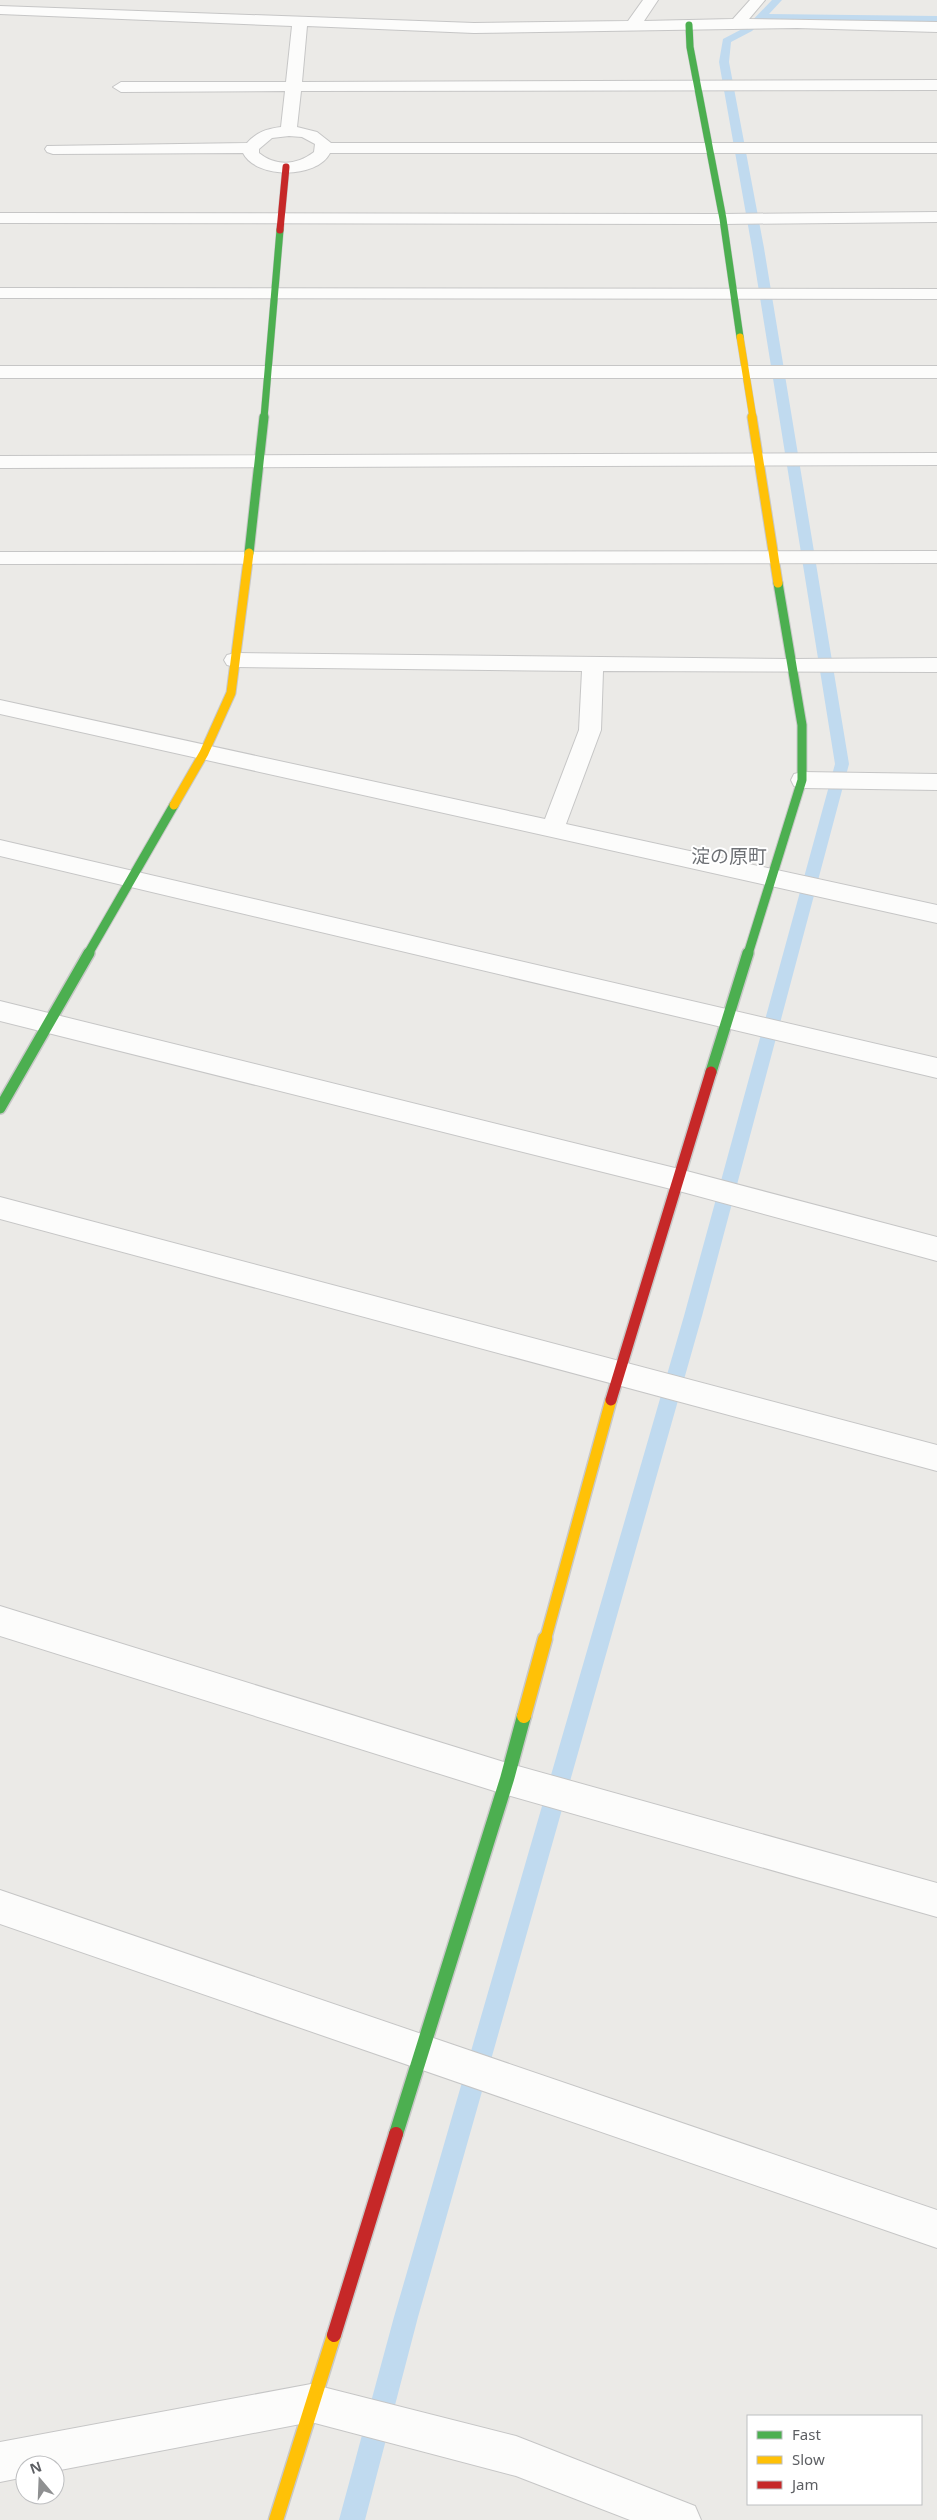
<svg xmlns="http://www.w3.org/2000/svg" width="937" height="2520" font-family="'Noto Sans','Noto Sans JP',sans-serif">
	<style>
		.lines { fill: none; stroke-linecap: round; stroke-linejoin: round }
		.stream { fill: #c0daef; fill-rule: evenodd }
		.street-casing { stroke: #c6c6c6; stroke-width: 2 }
		.fast-far3-casing { stroke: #c8c8c8; stroke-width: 8 }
		.fast-far2-casing { stroke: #c8c8c8; stroke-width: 11 }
		.fast-far1-casing { stroke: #c8c8c8; stroke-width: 14 }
		.fast-casing { stroke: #c8c8c8; stroke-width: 17 }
		.slow-far3-casing { stroke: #c8c8c8; stroke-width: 8 }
		.slow-far2-casing { stroke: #c8c8c8; stroke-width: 11 }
		.slow-far1-casing { stroke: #c8c8c8; stroke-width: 14 }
		.slow-casing { stroke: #c8c8c8; stroke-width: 17 }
		.jam-far2-casing { stroke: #c8c8c8; stroke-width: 8 }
		.jam-far1-casing { stroke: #c8c8c8; stroke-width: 14 }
		.jam-casing { stroke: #c8c8c8; stroke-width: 17 }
		.street { fill: #fcfcfb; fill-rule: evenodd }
		.fast-far3 { stroke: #4caf50; stroke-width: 7 }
		.fast-far2 { stroke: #4caf50; stroke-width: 9 }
		.fast-far1 { stroke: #4caf50; stroke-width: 11 }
		.fast { stroke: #4caf50; stroke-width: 14 }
		.slow-far3 { stroke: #ffc107; stroke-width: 7 }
		.slow-far2 { stroke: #ffc107; stroke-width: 9 }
		.slow-far1 { stroke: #ffc107; stroke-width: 11 }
		.slow { stroke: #ffc107; stroke-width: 14 }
		.jam-far2 { stroke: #c62828; stroke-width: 7 }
		.jam-far1 { stroke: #c62828; stroke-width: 11 }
		.jam { stroke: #c62828; stroke-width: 14 }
		.labels { text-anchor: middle; stroke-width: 4; stroke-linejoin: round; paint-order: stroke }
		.neighbourhood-label { font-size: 19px; fill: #6e7175; stroke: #fff }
	</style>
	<rect width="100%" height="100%" fill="#ebeae7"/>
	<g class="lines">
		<path class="stream" d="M772,0H782L769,14L937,16V22L763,20L752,31L731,42L729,62L764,248L849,764L702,1316L418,2317L365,2520H339L394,2317L684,1316L835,764L752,248L719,62L723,39L746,27Z"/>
		<defs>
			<path id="street" d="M643,0H658L644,21L733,19L750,0H765L749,19L937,22V32L797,28L474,33L307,26L302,82L937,80V90L301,91L297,127L317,132L331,143H937V153H330C317,179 256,179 243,153L53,154L47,152L45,149L47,146L247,143C257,132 266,129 281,127L285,91L121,92L113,87L121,82H286L292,26L0,14V6L474,23L628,21ZM289,136L302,137L315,144L314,152C297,165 276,167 259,153V149L272,138Z
				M937,212V222L723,224L0,223V213L723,214Z
				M0,288L937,289V299L0,298Z
				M0,366H937V378H0Z
				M937,453V465L0,468V456Z
				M937,551V563L0,564V552Z
				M235,653L792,659L937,658V672L603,671L601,730L566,824L937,905V923L0,714V700L545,819L579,730L582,671L235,667L227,665L224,660L227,655Z
				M802,772L937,774V790L802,788L794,786L791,780L794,774Z
				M0,840L937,1058V1078L0,856Z
				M0,1001L679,1169L937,1237V1261L679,1191L0,1021Z
				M0,1197L937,1445V1471L0,1219Z
				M0,1606L507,1763L937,1883V1917L507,1795L0,1636Z
				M0,1890L937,2210V2248L0,1924Z
				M311,2384L516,2436L695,2506L701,2520H630L516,2476L311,2422L55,2471V2465H25V2477L0,2482V2442Z"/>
			<path id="fast-far3" d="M689,25L690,47L723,219L740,337
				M264,418L280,230"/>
			<path id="fast-far2" d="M249,553L264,417
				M88,954L174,805
				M748,954L802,780V725L778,583"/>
			<path id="fast-far1" d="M711,1072L748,953
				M0,1108L89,953"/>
			<path id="fast" d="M396,2134L507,1779L524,1716"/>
			<path id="slow-far3" d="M740,337L753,418"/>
			<path id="slow-far2" d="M752,417L778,583
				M174,805L204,753L231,693L249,553"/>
			<path id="slow-far1" d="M545,1641L611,1400"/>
			<path id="slow" d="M524,1716L545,1639
				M276,2520L334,2335"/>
			<path id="jam-far2" d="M280,230L286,167"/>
			<path id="jam-far1" d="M611,1400L711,1072"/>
			<path id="jam" d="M334,2335L396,2134"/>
		</defs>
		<use href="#street" class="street-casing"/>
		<use href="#fast-far3" class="fast-far3-casing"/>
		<use href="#fast-far2" class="fast-far2-casing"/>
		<use href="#fast-far1" class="fast-far1-casing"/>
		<use href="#fast" class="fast-casing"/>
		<use href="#slow-far3" class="slow-far3-casing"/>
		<use href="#slow-far2" class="slow-far2-casing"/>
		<use href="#slow-far1" class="slow-far1-casing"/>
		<use href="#slow" class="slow-casing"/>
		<use href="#jam-far2" class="jam-far2-casing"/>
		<use href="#jam-far1" class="jam-far1-casing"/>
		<use href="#jam" class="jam-casing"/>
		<use href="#street" class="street"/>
		<use href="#fast-far3" class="fast-far3"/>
		<use href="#fast-far2" class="fast-far2"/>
		<use href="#fast-far1" class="fast-far1"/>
		<use href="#fast" class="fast"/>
		<use href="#slow-far3" class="slow-far3"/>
		<use href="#slow-far2" class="slow-far2"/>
		<use href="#slow-far1" class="slow-far1"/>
		<use href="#slow" class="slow"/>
		<use href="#jam-far2" class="jam-far2"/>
		<use href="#jam-far1" class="jam-far1"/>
		<use href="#jam" class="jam"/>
	</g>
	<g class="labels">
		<g class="neighbourhood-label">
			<text x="729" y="863">淀の原町</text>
		</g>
	</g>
	<rect x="747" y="2415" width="175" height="90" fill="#ffffff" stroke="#bebfc1"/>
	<rect x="757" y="2431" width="25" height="8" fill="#4caf50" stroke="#bebfc1"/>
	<text x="792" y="2440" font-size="15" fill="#5d5f63">Fast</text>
	<rect x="757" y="2456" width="25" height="8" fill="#ffc107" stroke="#bebfc1"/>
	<text x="792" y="2465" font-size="15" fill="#5d5f63">Slow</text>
	<rect x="757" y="2481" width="25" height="8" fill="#c62828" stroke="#bebfc1"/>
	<text x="792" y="2490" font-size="15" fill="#5d5f63">Jam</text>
	<g transform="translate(40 2480) rotate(341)"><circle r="24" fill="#ffffff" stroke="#bebfc1"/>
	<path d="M0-4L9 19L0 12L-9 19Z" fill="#8f9091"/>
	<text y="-8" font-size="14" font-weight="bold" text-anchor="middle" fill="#5d5f63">N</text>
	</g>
</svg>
